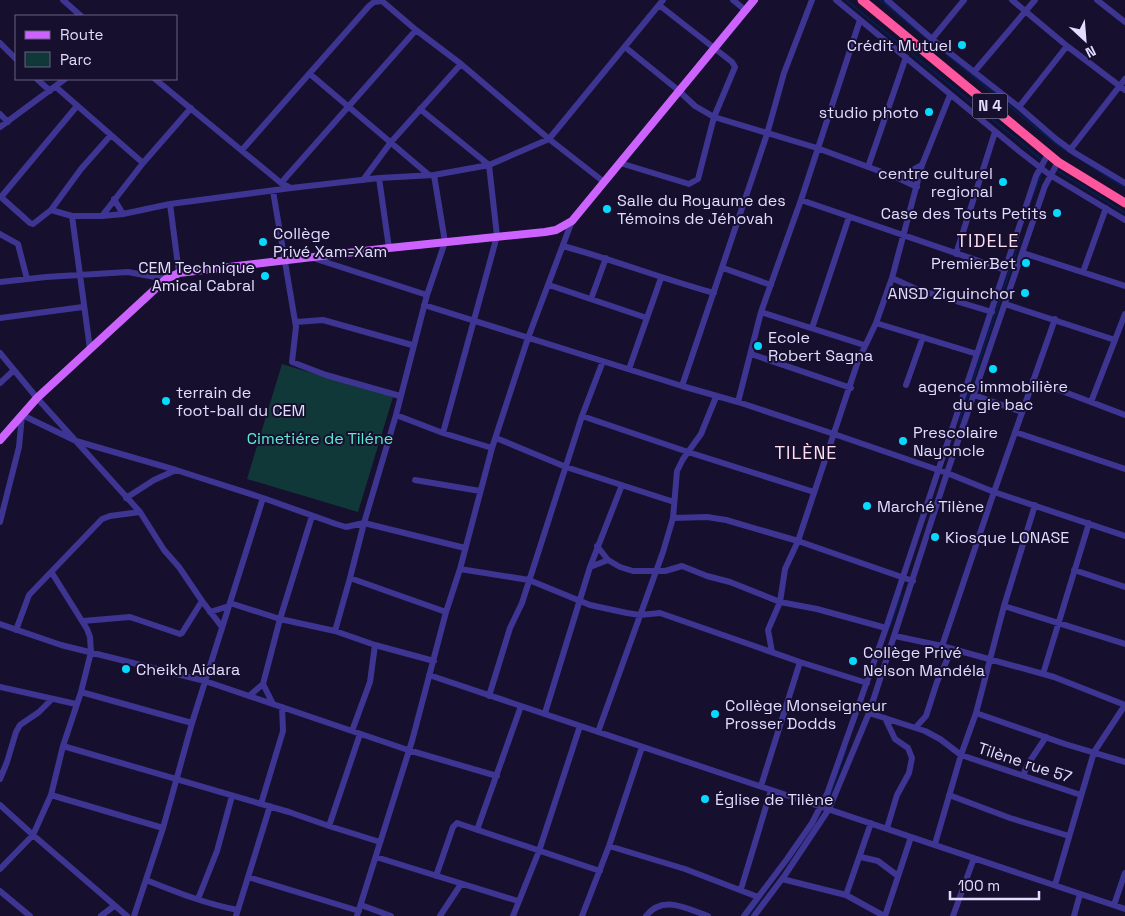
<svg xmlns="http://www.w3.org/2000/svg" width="1125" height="916" font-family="'Space Grotesk',sans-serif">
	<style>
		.green { fill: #113839 }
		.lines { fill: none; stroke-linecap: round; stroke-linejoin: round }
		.stream { stroke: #051d51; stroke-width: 2 }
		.minor { stroke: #3e3592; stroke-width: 6 }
		.major { stroke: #cd63ff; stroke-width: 8 }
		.highway { stroke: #ff579f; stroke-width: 9 }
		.poi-dot { fill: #08daff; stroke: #160f2e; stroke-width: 2 }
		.labels { text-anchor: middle; stroke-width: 4; stroke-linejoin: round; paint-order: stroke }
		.shield { fill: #160f2e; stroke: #a59ec0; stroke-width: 1 }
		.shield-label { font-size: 15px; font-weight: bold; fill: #e2dcff }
		.poi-label { font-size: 16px; fill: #e2dcff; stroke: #160f2e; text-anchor: start }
		.park-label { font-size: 16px; fill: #5bedd0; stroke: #160f2e }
		.street-label { font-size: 16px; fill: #e2dcff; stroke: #160f2e }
		.neighbourhood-label { font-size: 18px; letter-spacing: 1px; fill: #ffdef1; stroke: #160f2e }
	</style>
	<rect width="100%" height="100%" fill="#160f2e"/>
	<path class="green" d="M282,364L393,397L358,512L247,479Z"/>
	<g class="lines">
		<path class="stream" d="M846,0L1042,160
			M880,0L1056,144L1125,188
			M1056,170L1125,213
			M1032,198L1042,172
			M965,404L1020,240
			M960,420L968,390
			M890,627L901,594
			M828,800L846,750
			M748,916L760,900"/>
		<path class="minor" d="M63,0L81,16
			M733,0L745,10
			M836,0L1019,151L1050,175L1125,220
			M887,0L932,39L1019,107L1056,139L1075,153L1125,183
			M1012,0L1067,46L1125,90
			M1097,0L1125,22
			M932,39L964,0
			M0,43L16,59
			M625,47L678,90L695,106L714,117L817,148L898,178L917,187
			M974,72L1035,0
			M310,74L429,175
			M37,79L50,91
			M155,79L281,183L291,188L379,178L434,175L489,165L549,139L604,182
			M56,87L143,163
			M1019,107L1067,46
			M420,109L489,165L497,236L443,433
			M0,114L8,122
			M0,127L65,79
			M111,135L81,169L51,210L72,216H102L123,214L170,204L291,188
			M242,150L369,6L374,2L382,1L416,30L461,64L549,139L663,0
			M1070,150L1125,79
			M620,163L689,184L698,179L714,117L735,67L732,62L659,5
			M868,167L906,57
			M434,175L445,242L427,295L396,415L443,433L492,448
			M379,178L389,248
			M898,178L922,165
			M363,180L391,142L461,64
			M281,183L416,30
			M273,191L296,327L292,362L326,375L400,396
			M114,199L123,214
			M801,200L1005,270
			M170,204L179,273
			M51,210L33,224L30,223L1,197L77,106
			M72,216L90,349
			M102,216L143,163L191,108
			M0,234L18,244L27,279
			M563,246C614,260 663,279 714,293
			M1023,253L1125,286
			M956,254L995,132
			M313,258L427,295
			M723,268L771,285
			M1083,272L1106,208
			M892,278L916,289L992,312
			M0,282L46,277L128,272L166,279
			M549,285L647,318
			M591,299L606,258
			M1005,304L1115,340
			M424,305L682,386L738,402L831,433L947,473L994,492L1125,536
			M761,312L864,345
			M0,318L83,307
			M296,322L323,320L412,345
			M876,323L977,354
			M812,328L849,217
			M0,353L37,398L140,512L164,550L179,567L202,601L222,627
			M751,354L851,388
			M629,369L661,278
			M1033,380L1125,415
			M0,383L14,370
			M906,385L923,337
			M682,386L767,134L784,73L812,0
			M974,395L1022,412
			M738,402L761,312L801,200L860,20
			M1091,402L1125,314
			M582,416L688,452L814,492
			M1015,432L1125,469
			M496,438L566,467L674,502
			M415,480L480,491
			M126,498L154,480L176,470
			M673,518L707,517L726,520L798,541L913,581
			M0,522L19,447L22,415L76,441L176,470L263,498L336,524L346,527L364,523L465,548
			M597,546L608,560L620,567L633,571H665L682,566L707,576L730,582L780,602L817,609L886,628
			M590,567L608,560
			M460,569L529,580L590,605L627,613L640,615L660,613L800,662L867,683
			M1074,570L1125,587
			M350,578L446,612
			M230,603L280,619L335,631L375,645L434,661
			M1004,606L1125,644
			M210,612L229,606
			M83,621L130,617L180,634L182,633L202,601
			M0,624L61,645L205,681L408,750L497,776
			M16,630L29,595L102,519L110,516L140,512
			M335,631L350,578L364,523L396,415
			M895,636L942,646L1054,677L1125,705
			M942,646L994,492L1055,319
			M772,652L768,630L780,602L785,569L798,541L858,361L876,323L892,278L922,165L950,95
			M1043,674L1089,523
			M429,675L1125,909
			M263,684L273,704
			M0,687L76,704
			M81,692L192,723
			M249,696L263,684L280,619L312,516
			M489,696L510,628L522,603L582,416L603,361
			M545,713L590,567L622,485
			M869,713L925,731L940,739L961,755L1081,795
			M976,713L1065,744L1125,762
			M885,718L895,739L908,748L912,758L909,773L897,795L887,828
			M916,727L926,716L937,682L952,649
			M352,731L370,682L375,645
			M598,732L663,552L673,518L677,471L683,459L701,434L716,397
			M63,746L289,812L329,826L360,734
			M1023,775L1028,764L1046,737
			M0,779L7,762L16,732L20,725L39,712L52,699
			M761,786L800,662
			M51,795L163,828
			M949,795L1010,818L1069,836
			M261,804L283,731L282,707
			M0,805L33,835L127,916
			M329,826L380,842
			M477,830L521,706
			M935,844L961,755L976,713L1004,606L1035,505
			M609,846L685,869L758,897
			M376,857L518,901
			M861,857L878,861L898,876
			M0,869L33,835L51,795L63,746L81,692L91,652L90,637L87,629L52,573
			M436,876L453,827L457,823L600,871
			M248,877L359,911
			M782,879L846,895L884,916
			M146,880C176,892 206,904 238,910
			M1055,885L1094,752L1125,705
			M741,889L771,790
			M0,891L30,916
			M846,895L871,823
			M198,899L217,851L232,796
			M361,905L391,916
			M1114,905L1125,873
			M101,916L114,906
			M134,916L163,828L192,723L263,498
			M236,916L270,806
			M357,916L412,741L446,612L460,569L492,448L528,338L572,221
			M440,916L461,884
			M513,916L539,851L580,726
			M582,916L609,846L642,747
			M646,916C663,894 687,909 708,916
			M744,916L787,859L812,823L827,794L886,628L1036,176L1048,154
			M754,916L785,875L829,809L869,713L947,473L1045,186L1058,162
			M885,916L911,837
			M953,916L974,858
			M1074,916L1080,894"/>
		<path class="major" d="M0,440L37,398L166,279L179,273L389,248L545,232L556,230L572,221L754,0"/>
		<path class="highway" d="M862,0L1058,162L1125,203"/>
	</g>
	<g class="poi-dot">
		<circle cx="962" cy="45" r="5"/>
		<circle cx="929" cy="112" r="5"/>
		<circle cx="1003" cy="182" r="5"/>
		<circle cx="607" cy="209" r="5"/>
		<circle cx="1057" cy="213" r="5"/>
		<circle cx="263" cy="242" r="5"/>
		<circle cx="1026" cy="263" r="5"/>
		<circle cx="265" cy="276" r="5"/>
		<circle cx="1025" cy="293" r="5"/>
		<circle cx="758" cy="346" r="5"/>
		<circle cx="993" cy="369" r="5"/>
		<circle cx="166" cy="401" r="5"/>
		<circle cx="903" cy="441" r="5"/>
		<circle cx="867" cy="506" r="5"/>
		<circle cx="935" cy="537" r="5"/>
		<circle cx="853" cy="661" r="5"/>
		<circle cx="126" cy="669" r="5"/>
		<circle cx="715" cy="714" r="5"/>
		<circle cx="705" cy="799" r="5"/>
	</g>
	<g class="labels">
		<rect class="shield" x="972.5" y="93.5" width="35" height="25" rx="4"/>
		<g class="shield-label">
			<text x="990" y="111">N 4</text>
		</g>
		<g class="poi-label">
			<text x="952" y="51" text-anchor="end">Crédit Mutuel</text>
			<text x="919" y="118" text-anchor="end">studio photo</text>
			<text x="993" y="179" text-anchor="end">centre culturel<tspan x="993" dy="18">regional</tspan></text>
			<text x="617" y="206">Salle du Royaume des<tspan x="617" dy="18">Témoins de Jéhovah</tspan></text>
			<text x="1047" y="219" text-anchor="end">Case des Touts Petits</text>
			<text x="273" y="239">Collège<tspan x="273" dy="18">Privé Xam-Xam</tspan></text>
			<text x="1016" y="269" text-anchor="end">PremierBet</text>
			<text x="255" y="273" text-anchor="end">CEM Technique<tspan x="255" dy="18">Amical Cabral</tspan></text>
			<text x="1015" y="299" text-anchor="end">ANSD Ziguinchor</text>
			<text x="768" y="343">Ecole<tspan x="768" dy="18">Robert Sagna</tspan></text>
			<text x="993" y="392" text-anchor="middle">agence immobilière<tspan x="993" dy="18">du gie bac</tspan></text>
			<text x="176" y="398">terrain de<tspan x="176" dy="18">foot-ball du CEM</tspan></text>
			<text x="913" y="438">Prescolaire<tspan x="913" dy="18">Nayoncle</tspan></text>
			<text x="877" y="512">Marché Tilène</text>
			<text x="945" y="543">Kiosque LONASE</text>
			<text x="863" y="658">Collège Privé<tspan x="863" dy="18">Nelson Mandéla</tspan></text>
			<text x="136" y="675">Cheikh Aidara</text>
			<text x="725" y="711">Collège Monseigneur<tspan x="725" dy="18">Prosser Dodds</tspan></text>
			<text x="715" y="805">Église de Tilène</text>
		</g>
		<g class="park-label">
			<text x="320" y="444">Cimetiére de Tiléne</text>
		</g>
		<g class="street-label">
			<text transform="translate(1025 762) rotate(18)" y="6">Tilène rue 57</text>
		</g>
		<g class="neighbourhood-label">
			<text x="988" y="247">TIDELE</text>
			<text x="806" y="459">TILÈNE</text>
		</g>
	</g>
	<rect x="15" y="15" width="162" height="65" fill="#160f2e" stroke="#686182"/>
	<rect x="25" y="31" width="25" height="8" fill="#cd63ff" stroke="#686182"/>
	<text x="60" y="40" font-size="15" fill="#e2dcff">Route</text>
	<rect x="25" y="52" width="25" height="15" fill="#113839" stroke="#686182"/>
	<text x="60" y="65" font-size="15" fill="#e2dcff">Parc</text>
	<g transform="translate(1085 40) rotate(154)" stroke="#160f2e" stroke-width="4" paint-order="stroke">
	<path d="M0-4L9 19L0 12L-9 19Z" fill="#e2dcff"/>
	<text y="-8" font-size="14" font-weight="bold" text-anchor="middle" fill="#e2dcff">N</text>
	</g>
	<path d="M950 891v8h89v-8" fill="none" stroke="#e2dcff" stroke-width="2.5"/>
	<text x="958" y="891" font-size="15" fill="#e2dcff" stroke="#160f2e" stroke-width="4" paint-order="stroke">100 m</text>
</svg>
